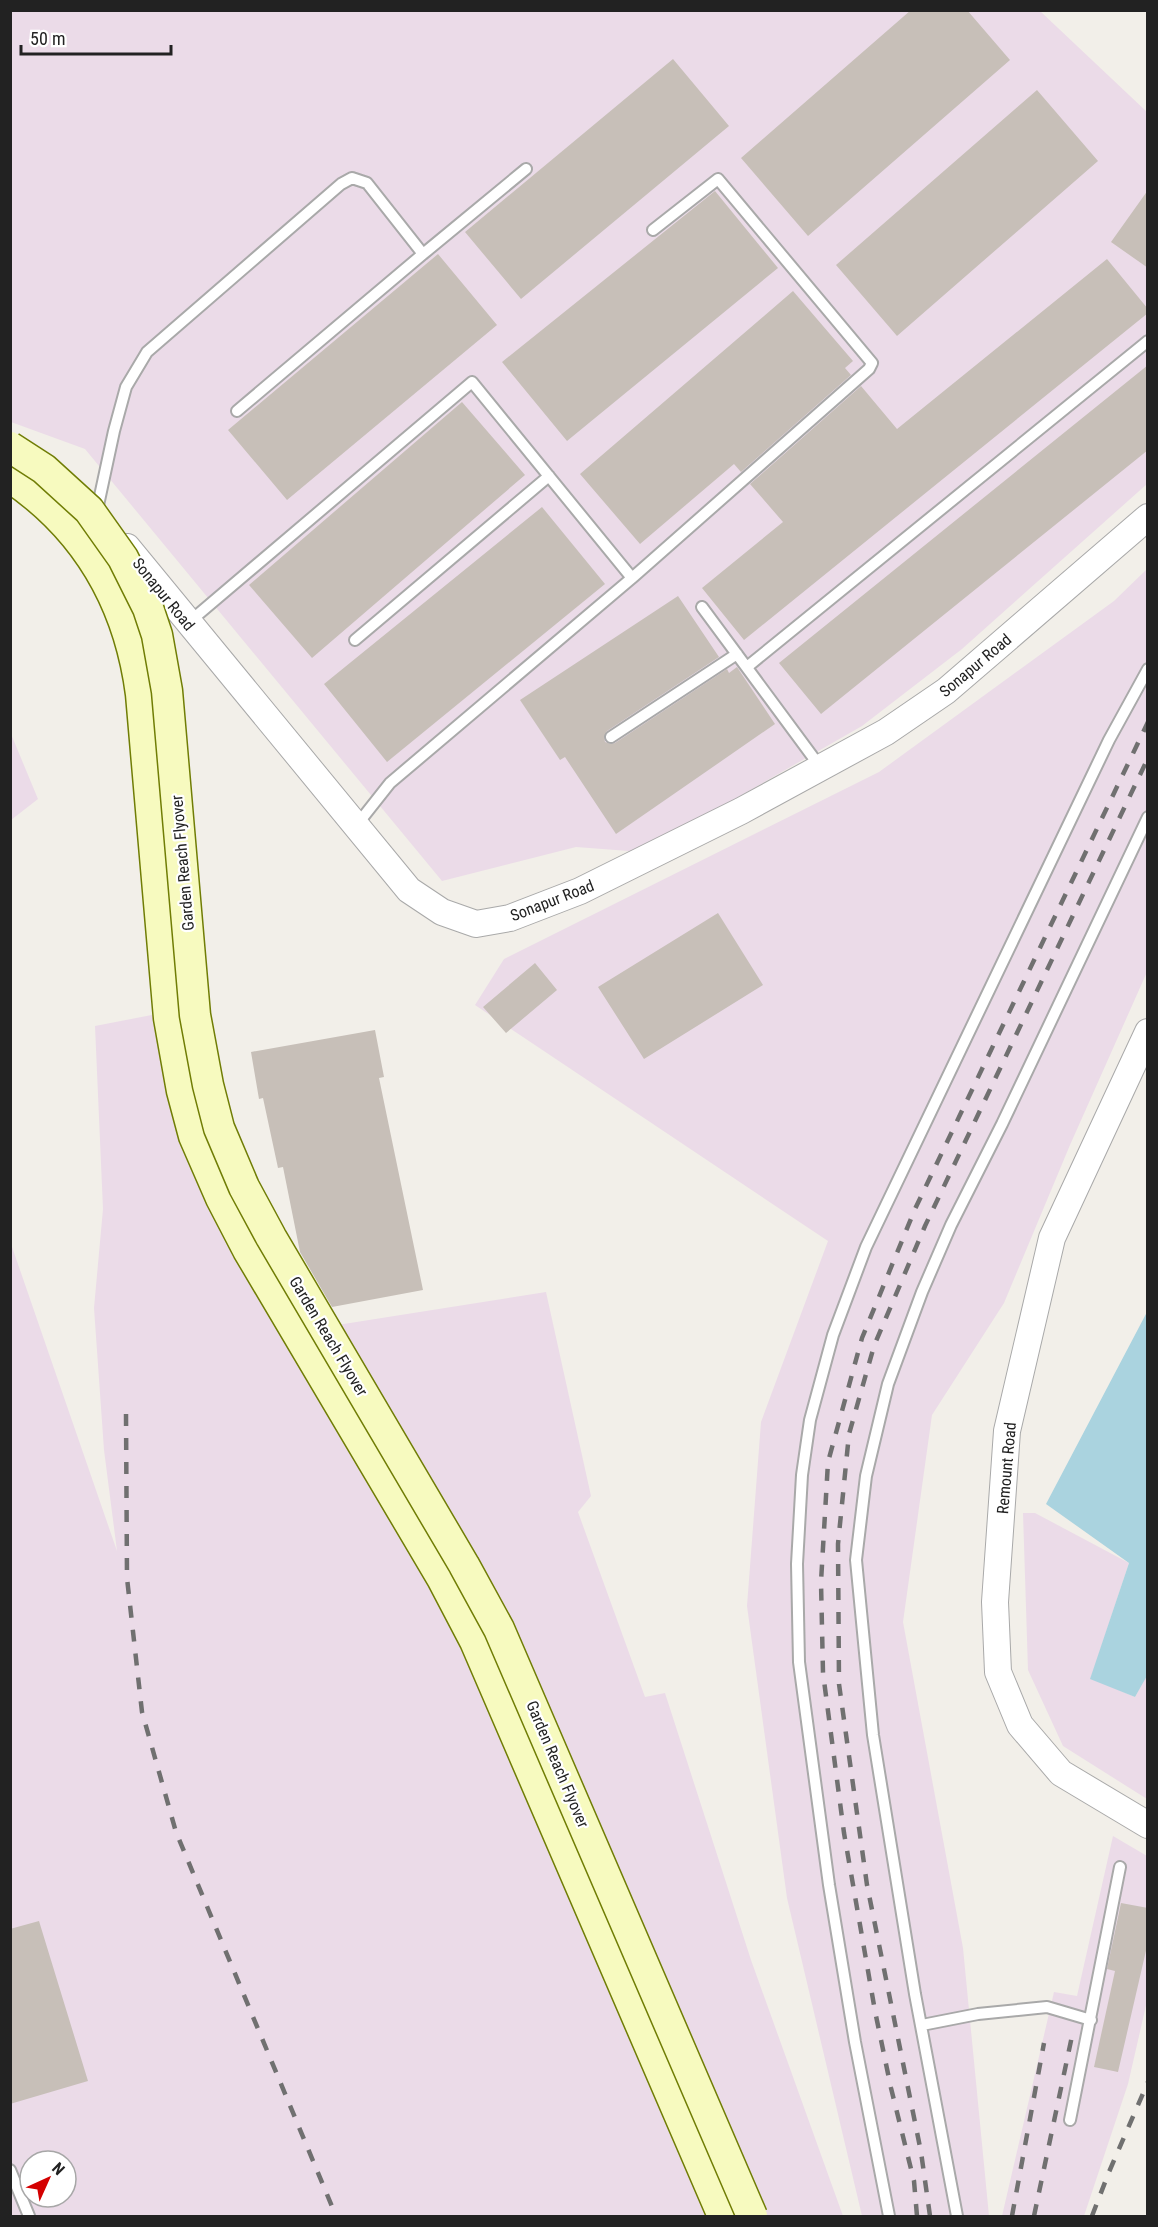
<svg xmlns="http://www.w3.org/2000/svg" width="1158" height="2227" font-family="'Roboto Condensed',sans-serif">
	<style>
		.industrial { fill: #ebdbe8; fill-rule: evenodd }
		.water { fill: #aad3df }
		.building { fill: #c7bfb8 }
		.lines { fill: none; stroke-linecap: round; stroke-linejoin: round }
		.service-casing { stroke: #a9a9a9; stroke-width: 14 }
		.tertiary-casing { stroke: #a9a9a9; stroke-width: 28 }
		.secondary-casing { stroke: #707d05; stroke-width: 33 }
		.service { stroke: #fff; stroke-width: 10 }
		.tertiary { stroke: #fff; stroke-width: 26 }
		.secondary { stroke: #f7fabf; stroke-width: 30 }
		.rail { stroke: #707070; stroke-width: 4.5; stroke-dasharray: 12 12; stroke-linecap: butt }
		.secondary-bridge-casing { stroke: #707d05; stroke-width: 33; stroke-linecap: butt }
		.secondary-bridge { stroke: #f7fabf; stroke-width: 30 }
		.labels { text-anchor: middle; stroke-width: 4.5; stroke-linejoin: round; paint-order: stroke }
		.street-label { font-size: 16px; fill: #222; stroke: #fff }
	</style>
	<rect width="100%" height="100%" fill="#f2efe9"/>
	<path class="industrial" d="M10,11H1040L1147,112V484L962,649L862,726L642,852L576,847L442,881L85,449L11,422Z
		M1147,569V972L1070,1145L1004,1303L932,1415L903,1622L963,1948L989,2216H862L787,1898L747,1606L761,1422L828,1241L475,1005L504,959L879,772L1114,601Z
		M11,734L38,799L11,820H10Z
		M162,1013L312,1329L546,1292L591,1496L578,1512L645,1697L665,1693L751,1960L843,2216H11L10,1241L117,1551L104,1450L94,1308L103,1209L95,1026ZM30,2161H66V2197H30Z
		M1023,1513H1035L1129,1563L1091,1678L1135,1697L1147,1674V1799L1063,1746L1028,1670Z
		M1113,1836L1147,1856V2001L1128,2084L1084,2216H1002L1054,1992L1077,1996Z"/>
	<path class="water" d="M1147,1312L1148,1674L1135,1697L1090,1679L1129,1563L1046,1504Z"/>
	<path class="building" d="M911,10H967L1010,60L808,236L741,158Z
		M673,59L729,126L521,299L465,232Z
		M1037,90L1098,161L897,336L836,265Z
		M1148,190V268L1111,242Z
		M715,191L778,268L567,441L502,362Z
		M438,254L497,325L287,500L228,430Z
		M1107,259L1148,309V313L744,640L702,588L783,522L750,484L861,386L897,429Z
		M793,291L853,361L845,368L851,375L741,472L734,464L640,544L580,474Z
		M1148,365V450L821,714L779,663Z
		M462,402L525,475L312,658L249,585Z
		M542,507L605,584L387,762L324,684Z
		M678,596L719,657L607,731L604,737L605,742L611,744L615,743L727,669L729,673L737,667L775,724L616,834L565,757L560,760L520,700Z
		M718,913L763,985L644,1059L598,987Z
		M535,963L557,990L506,1033L483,1007Z
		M375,1030L384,1077L379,1078L423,1290L332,1307L300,1252L283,1167L278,1168L263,1098L259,1099L251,1052Z
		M1121,1903L1148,1908V1942L1118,2072L1094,2067L1115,1971L1107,1969Z
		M39,1921L88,2081L10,2104V1929Z"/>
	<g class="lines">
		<defs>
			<path id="service" d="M423,254L526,169
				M97,510L114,431L126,387L147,352L341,184L352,178L367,183L423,254L237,411
				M632,578L869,369L872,363L718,179L653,230
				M702,607L821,768
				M188,623L472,382L632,578L390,783L356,826
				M355,640L549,476
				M747,667L1148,341
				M611,737L737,654
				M922,2025L978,2014L1047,2007L1091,2020
				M1070,2120L1120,1867
				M10,2170L29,2216
				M889,2216L855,2042L829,1885L799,1662L797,1564L802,1475L810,1420L833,1335L866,1247L1109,740L1148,669
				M957,2216L915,1994L873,1735L856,1560L866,1476L888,1384L922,1292L951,1225L1002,1124L1148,817"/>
			<path id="tertiary" d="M127,547L409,890L442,912L476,924L510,918L580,891L741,811L886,732L946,691L1148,517
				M1148,1032L1052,1238L1007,1431L995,1602L998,1672L1020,1725L1061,1773L1148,1825"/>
			<path id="secondary" d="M10,477C87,529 129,602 141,694L169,1018L182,1091L194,1136L221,1198L248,1250L442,1578L475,1641L723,2216"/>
		</defs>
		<use href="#service" class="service-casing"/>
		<use href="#tertiary" class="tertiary-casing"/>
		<use href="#secondary" class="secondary-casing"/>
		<use href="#service" class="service"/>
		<use href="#tertiary" class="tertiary"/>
		<use href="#secondary" class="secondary"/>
		<path class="rail" d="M126,1414L127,1578L142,1712L176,1832L336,2216
			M917,2216L914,2181L891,2088L875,2011L844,1833L823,1673L821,1582L828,1462L862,1338L915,1209L1148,722
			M930,2216L921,2152L867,1885L839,1684L838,1544L849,1434L874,1346L925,1226L1148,758
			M1012,2216L1044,2043
			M1034,2216L1072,2036
			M1092,2216L1109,2172L1148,2082"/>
		<defs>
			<path id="secondary-bridge" d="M10,447L44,469L89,510L123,558L148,608L157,635L167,691L195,1015L208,1085L219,1128L244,1187L271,1237L464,1565L499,1629L752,2216"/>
		</defs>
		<use href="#secondary-bridge" class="secondary-bridge-casing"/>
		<use href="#secondary-bridge" class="secondary-bridge"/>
	</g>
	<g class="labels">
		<g class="street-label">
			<text transform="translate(164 594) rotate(51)" y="6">Sonapur Road</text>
			<text transform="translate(975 665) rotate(-40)" y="6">Sonapur Road</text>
			<text transform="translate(182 863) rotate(-95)" y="6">Garden Reach Flyover</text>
			<text transform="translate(552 900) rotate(-21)" y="6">Sonapur Road</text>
			<text transform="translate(329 1336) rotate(59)" y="6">Garden Reach Flyover</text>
			<text transform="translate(1006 1468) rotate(-85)" y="6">Remount Road</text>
			<text transform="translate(558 1764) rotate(67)" y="6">Garden Reach Flyover</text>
		</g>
	</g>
	<rect width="1158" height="2227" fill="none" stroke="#222222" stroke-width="24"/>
	<g transform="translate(48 2179) rotate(45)"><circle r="28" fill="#ffffff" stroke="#a7a7a7" stroke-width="1.5"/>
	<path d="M0-4.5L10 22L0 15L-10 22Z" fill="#d40000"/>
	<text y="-9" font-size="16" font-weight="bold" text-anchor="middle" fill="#222222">N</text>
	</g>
	<path d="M21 45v9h150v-9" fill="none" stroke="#222222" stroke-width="3"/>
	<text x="30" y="45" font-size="18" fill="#222222" stroke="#ffffff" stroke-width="4.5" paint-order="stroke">50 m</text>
</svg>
